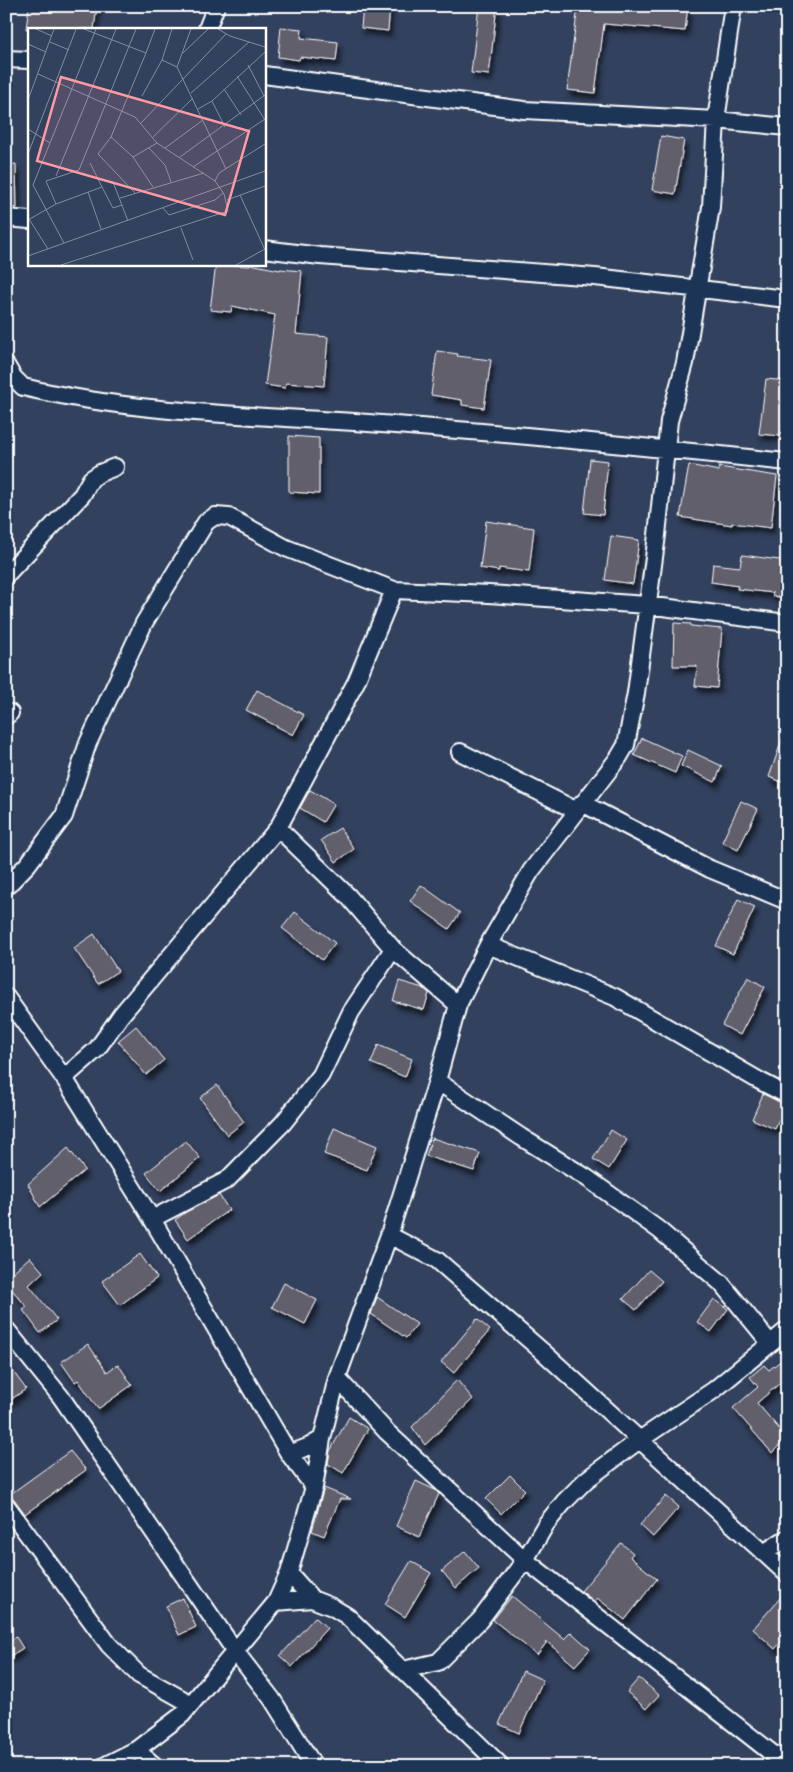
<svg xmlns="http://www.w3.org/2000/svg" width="793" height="1772" font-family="Sriracha,sans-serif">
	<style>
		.building { fill: #625e6d; stroke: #fff; filter: url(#shadow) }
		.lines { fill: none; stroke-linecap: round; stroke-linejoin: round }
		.street-casing { stroke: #fff; stroke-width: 20 }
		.street { stroke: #1d3557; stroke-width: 16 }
		.inset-road { fill: none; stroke: #848d9e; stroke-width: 1 }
		.view { fill: #ff9aa2; fill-opacity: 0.15; stroke: #ff9aa2; stroke-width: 2.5 }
		.inset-edge { fill: none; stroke: #fff; stroke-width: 2.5 }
	</style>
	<defs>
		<filter id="shadow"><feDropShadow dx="3" dy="5.5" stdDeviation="2.5" flood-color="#0009"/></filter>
	</defs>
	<rect width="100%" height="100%" fill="#32415e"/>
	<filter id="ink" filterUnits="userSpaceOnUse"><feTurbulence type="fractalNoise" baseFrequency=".02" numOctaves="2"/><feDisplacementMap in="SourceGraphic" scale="10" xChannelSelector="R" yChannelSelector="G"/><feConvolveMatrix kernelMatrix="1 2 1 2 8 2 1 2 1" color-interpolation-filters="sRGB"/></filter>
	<g filter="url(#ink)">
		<path class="building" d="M29,6H97L94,29H26Z
			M363,6H390L388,31L361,28Z
			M479,6H497L489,75L471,73Z
			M578,6H688L685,31L604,24L595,93L567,90Z
			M281,27L302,29L301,38L338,42L336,61L300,57L299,60L278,57Z
			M661,136L684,140L675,194L652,190Z
			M16,164L17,208L6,207V165Z
			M216,264L250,266V264L280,270V269L302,271L296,334L328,337L324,386L286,383L285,388L265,385L275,315L232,306L231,312L210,310Z
			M437,351L458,354L457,356L491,360L484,408L462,405V400L431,395Z
			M766,379L787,381L782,436L759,434Z
			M289,436L319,438V494L289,492Z
			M590,459L608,461L603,515L584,513Z
			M689,465L719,471V467L777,476L771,528L732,523V525L680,517Z
			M486,521L534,528L529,572L499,568V571L480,568Z
			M611,536L639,540L633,584L605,580Z
			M742,555L787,561V598L772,596L773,593L737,589L738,586L711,582L713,564L740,567Z
			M674,623L691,624V626L722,629L717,688L695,686L697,666H673Z
			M257,690L304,715L293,735L246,710Z
			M785,731L787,732V784L769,777Z
			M642,738L682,756L675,773L634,755Z
			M688,750L722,766L715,782L681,766Z
			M310,790L334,804L323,822L300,808Z
			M741,801L758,809L738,850L722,842Z
			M340,828L354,849L336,862L321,840Z
			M421,885L460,913L449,929L410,901Z
			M738,899L755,907L733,954L716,946Z
			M295,912L335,943L322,960L282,928Z
			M94,934L118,971L98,984L74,948Z
			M748,977L765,987L740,1035L722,1025Z
			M399,981L423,988L429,993L424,1010L393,1001Z
			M136,1026L164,1060L146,1075L118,1041Z
			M378,1045L412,1059L405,1077L371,1063Z
			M217,1085L244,1122L227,1135L200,1098Z
			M763,1094L786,1105L775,1129L752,1119Z
			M334,1128L377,1146L367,1170L324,1154Z
			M611,1130L627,1140L609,1169L593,1159Z
			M432,1138L480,1153L474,1171L426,1156Z
			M186,1141L200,1158L160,1191L146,1173Z
			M68,1148L85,1170L40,1207L28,1184Z
			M219,1195L229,1210L188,1239L175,1220L186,1212Z
			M140,1254L157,1278L120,1305L102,1281Z
			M30,1257L43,1272L29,1285L57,1320L40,1333L23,1310L27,1307L6,1283V1278Z
			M649,1270L662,1281L636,1310L623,1299Z
			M284,1283L317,1300L305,1324L272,1307Z
			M377,1297L417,1324L406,1338L371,1314Z
			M714,1299L728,1309L711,1332L697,1322Z
			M477,1319L490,1330L454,1373L441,1362Z
			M88,1344L107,1372L118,1364L132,1385L98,1409L78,1380L75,1382L61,1362Z
			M787,1356V1377L757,1403L787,1438L772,1453L733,1408L758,1387L750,1377L764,1365L769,1370Z
			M6,1362L26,1389L6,1403Z
			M457,1380L473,1399L425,1445L412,1427Z
			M349,1417L368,1429L343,1473L328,1464L330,1451Z
			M70,1451L86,1470L25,1514L14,1499L9,1495Z
			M510,1475L525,1490L501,1514L486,1499Z
			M416,1481L435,1490L439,1494L419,1537L396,1526Z
			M324,1488L351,1499H340L324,1536L312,1531Z
			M666,1496L679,1507L653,1537L640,1525Z
			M621,1543L633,1553L630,1557L657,1579L625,1620L597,1598L594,1601L581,1591Z
			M465,1551L479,1568L456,1588L442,1571Z
			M411,1561L431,1573L405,1617L385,1604Z
			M787,1590V1635L775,1649L753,1629Z
			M512,1596L564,1639L571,1632L590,1649L575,1666L547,1642L537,1655L493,1620Z
			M183,1598L196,1627L179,1635L166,1606Z
			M315,1617L327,1628L292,1667L280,1656Z
			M16,1637L23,1648L6,1659V1644Z
			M523,1671L543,1680L519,1733L499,1724Z
			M639,1678L659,1695L646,1709L627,1692Z"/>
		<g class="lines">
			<defs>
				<path id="street" d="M207,29L216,6
					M6,59L29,60
					M264,75L524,110L716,120L787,127
					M6,218L29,220
					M264,249L320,256L595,277L787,299
					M6,365L13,377L23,387C136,414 253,415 368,423C508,433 647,447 787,462
					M6,575L82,495L91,479L100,473L115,467
					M6,716L10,713
					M460,752L577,811
					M582,803L710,869L787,901
					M278,828L348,896L393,949L458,1005
					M6,887L28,864L64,816L88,743L144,623L206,522L215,516L229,517L286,548L394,590L489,594L647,605L787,623
					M488,945L615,997L758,1080L787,1095
					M6,997L64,1078L152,1219L289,1454L314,1487
					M64,1078L97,1049L121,1015L278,828L356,682L394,590
					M437,1081L521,1137L587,1178L659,1230L721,1283L770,1343
					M152,1219L227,1180L283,1123L321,1075L351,1012L393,949
					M389,1235L437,1260L542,1351L787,1574
					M6,1329L61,1397L235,1651L272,1699L314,1766
					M337,1378L387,1432L525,1560L787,1765
					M289,1454L310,1446L322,1439
					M6,1505L109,1645L139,1675L191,1704
					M764,1553L787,1538
					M289,1573L312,1599
					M276,1602L312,1599L332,1607L347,1616L501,1766
					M403,1670L438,1662L480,1620L525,1560L546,1524L564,1502L586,1480L638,1441L714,1390L787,1330
					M136,1750L155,1766
					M104,1766L136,1750L182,1715L276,1602L289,1573L314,1487L322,1439L337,1378L389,1235L437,1081L458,1005L488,945L531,871L619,757L626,745L636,693L657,535L669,421L685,363L711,207L716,120L733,6"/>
			</defs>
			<use href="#street" class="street-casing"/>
			<use href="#street" class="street"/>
		</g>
	</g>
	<g transform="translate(28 28)">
		<rect width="238" height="238" fill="#32415e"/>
		<path class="inset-road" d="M8,1L24,8M56,1L118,25L83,109L70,126L107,165M163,1L149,39L198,141M190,1L202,8L237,19M22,14L41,22M0,16L18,24M118,25L127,1M155,25L180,1M134,32L149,39M220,37L236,68M10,46L107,89L129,115L187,153L196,166L200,183L33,237M209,48L237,92M196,61L213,87M163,65L221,14M114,68L134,32L144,1M0,72L26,1M184,73L197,99M170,81L184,73L237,24M112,96L198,6M0,101L22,115M83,109L105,129L125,159M124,110L165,70M121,120L137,137L143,154M137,120L175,92M0,126L48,1M105,129L129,115M152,129L237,67M165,139L237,91M28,148L88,1M187,153L191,145L237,116M85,154L100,193M74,159L85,180L94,177M60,164L73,201M212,167L237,222M92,170L176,145M199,172L237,158M28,176L18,153L51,142L108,1M135,180L141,187L187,172L195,165M1,191L20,221M0,192L28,176L74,159L62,135M153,200L165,232M36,215L5,157L68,1M0,228L237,143M208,237L237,221"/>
		<path class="view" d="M33,49L221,103L197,187L9,133Z"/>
		<rect width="238" height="238" class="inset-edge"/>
	</g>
	<rect width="793" height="1772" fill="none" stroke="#1d3557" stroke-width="25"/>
	<rect x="12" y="12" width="768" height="1747" fill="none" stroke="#fff" stroke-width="2" filter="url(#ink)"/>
</svg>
